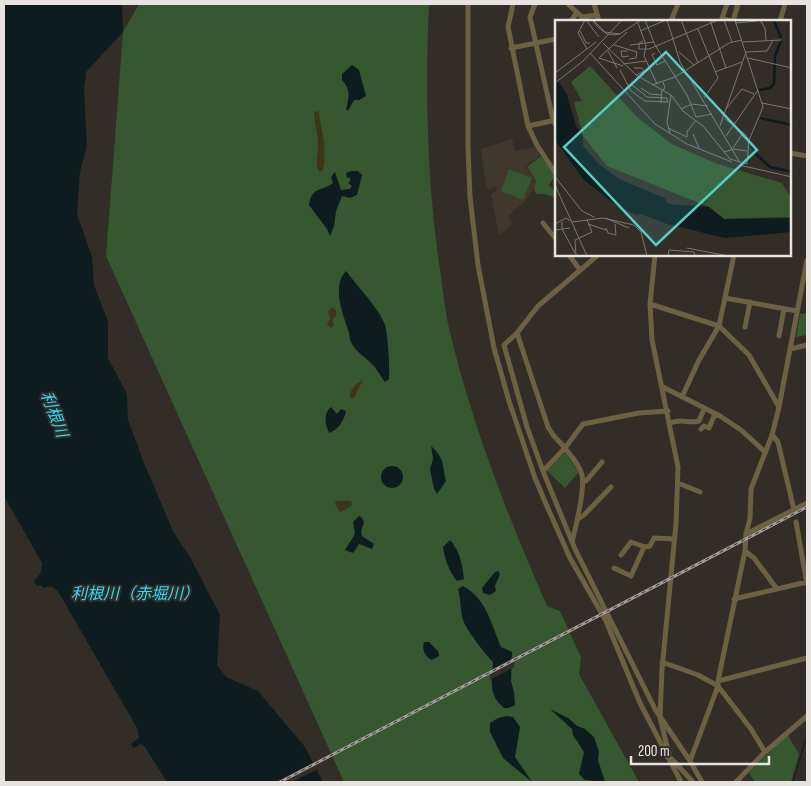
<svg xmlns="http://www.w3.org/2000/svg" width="811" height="786" font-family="'Sofia Sans Condensed','Noto Sans JP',sans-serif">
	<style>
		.built { fill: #40372d }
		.green { fill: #36572f }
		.sand { fill: #3d3515 }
		.water { fill: #0e1c1f }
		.pier { fill: #322d27 }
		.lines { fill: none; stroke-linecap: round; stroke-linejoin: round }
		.stream { stroke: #0e1c1f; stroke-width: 1 }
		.minor { stroke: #6c6142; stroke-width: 5 }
		.rail-casing { stroke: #a29d99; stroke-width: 3 }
		.rail { stroke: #322d27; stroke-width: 1; stroke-dasharray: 4; stroke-linecap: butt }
		.labels { text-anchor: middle; stroke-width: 4; stroke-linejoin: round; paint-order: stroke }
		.water-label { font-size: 16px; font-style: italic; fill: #2bdbf6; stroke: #322d27 }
		.inset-river { fill: none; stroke: #0e1c1f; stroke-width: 2.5 }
		.inset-road { fill: none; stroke: #7a7671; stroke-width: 1 }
		.view { fill: #56cec4; fill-opacity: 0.15; stroke: #56cec4; stroke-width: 2.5 }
		.inset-edge { fill: none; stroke: #e7e3e0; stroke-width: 2.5 }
	</style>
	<rect width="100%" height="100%" fill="#322d27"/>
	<path class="built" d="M512,139L515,151L536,147L540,156L525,166L537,183L526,200L508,216L513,223L499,236L491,195L497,189L495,186L490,190L486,186L481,149Z"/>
	<path class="green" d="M139,4H429C425,94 427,186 441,276C443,292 445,308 448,324C471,423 507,514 547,606L560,611L581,657L579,674L639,782H344L106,256L123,32Z
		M541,156L555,176L549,185L556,193V198L544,194H537L534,190L536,181L527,167Z
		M509,169L532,178L523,200L501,191Z
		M806,313L807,335L796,337L800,314Z
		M565,452L579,472L565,488L547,471Z
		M787,734L799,754L791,782H755L749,773Z"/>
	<path class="sand" d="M319,111C319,120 322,127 323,136C325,146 325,160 323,170L320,172C314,165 318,157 318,149C319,136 314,125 314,112Z
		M334,308L336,311V316L332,320L334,325L332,328L327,325L330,318L328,312L330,309Z
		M363,380L354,398H350C350,389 355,384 363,380Z
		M336,501H351L352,505L347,509L340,512L335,504Z"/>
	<path class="water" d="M4,4H122L123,32L86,72L84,90L87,146L80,172L77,214L92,257L94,285L108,322V358L127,394L128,420L144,463L173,531L191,559L220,615L217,665L226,677L258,691L305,747L323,782H167L145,747L141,744L134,748L131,744L139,738L137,728L59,593C55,587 50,585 44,588L40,585L37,586L34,582L41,572L42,563L4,496Z
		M352,65L359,70L366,96L359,100H354L348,111L346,109C349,97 351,90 342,80V74Z
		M351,171H358L362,175L357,195L350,198L342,196L336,211L334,226L330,236L327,229L309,205C312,186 321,192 333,183L331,177L335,172L341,190L350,189L352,186L348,183L351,180L349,177L347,178L346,173Z
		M346,271C357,286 379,308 385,325C388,335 390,367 389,379L385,382C381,377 378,371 374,366C367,358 358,354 352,344C349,339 350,335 348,330C342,312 332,286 346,271Z
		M331,407L337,414L341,409L346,411C344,421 338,430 329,433C325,424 323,414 331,407Z
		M431,446C445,459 442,464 446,481L437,494L434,489L430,469L433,459Z
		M381 477a11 11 0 1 1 22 0a11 11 0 1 1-22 0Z
		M359,516L362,518L364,522L361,531L362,536L374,544L372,549L359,544L353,553L345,550L355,534L353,522Z
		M450,540C460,551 462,564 464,579L457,581C449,571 445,560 443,547Z
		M498,571L500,574L495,586L496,591L490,595L483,593L482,588L495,572Z
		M463,586C487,599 491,624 501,647L512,652L511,681L514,692L515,705L509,708H504C488,696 492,680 493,662C485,654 467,631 463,620C460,611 461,599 458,589Z
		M424,642H429L438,651L439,656L432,660C424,656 422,650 424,642Z
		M550,709L568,718L577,726L585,729L594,737L599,752L598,760L605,782L585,780L579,774L584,752L573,735L572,729Z
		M507,716L513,717L520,727L515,757L532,782L503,758L490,732V723L498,718Z"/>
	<path class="pier" d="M515,658L514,667L490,680V671Z
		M315,762L318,769L292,782H275Z"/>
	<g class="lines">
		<path class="stream" d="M793,782L807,735"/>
		<path class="minor" d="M468,4V148L470,197L478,265L494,348L509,401L535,478L546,504L570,558L606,621L640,703L681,782
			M513,4L508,27L528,126L537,145L556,174
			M535,4L530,17L553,120L556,125
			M594,4L599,21
			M727,4L722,18L731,21
			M569,5L582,17L597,15
			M571,21L577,12
			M671,21L678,4
			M733,21L738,4
			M780,21L785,4
			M511,48L556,39
			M528,126L556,120
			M790,153L807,156
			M543,223L556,239
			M569,255L580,270
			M598,255L538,306L517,333L504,345L527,427L543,471L575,549L655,709L690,761L702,782
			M655,255L650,304L652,340L678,467L676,524L662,669L660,718L669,754L667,757L672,759L693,782
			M725,298L797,311
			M650,304L719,326L749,355L779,407
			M745,327L750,302
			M517,333L548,427L553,435L565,448L583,424L639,413L668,411
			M779,336L784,309
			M790,349L807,345
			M661,386L720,416L741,430L764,451
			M682,397L699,360L719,326L734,255
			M670,423C683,418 687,424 699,421L704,409
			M701,429L704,426L709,428L715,414
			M772,435L778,442L794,510
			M543,471L565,448C571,456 580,465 582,475C585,489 576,527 572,542
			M583,481H586L602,462
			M678,483L700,492
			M578,519L584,515L611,487
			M796,522L807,584
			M746,534L807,503
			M745,551L754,558L777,589
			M621,555L631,542L645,547L650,546L654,538L674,539
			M614,568L631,576L644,547
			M734,599L807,582
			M662,662L698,675L718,686L751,729L765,752
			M718,681L807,658
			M690,761L718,686V681L745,551L746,534L750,518L751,489L772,435L779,407L807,260
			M736,782L765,752L807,716"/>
		<defs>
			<path id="rail" d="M280,782L807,507"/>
		</defs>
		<use href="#rail" class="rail-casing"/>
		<use href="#rail" class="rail"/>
	</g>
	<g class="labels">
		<g class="water-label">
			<text transform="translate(55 414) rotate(69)" y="6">利根川</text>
			<text x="135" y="599">利根川（赤堀川）</text>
		</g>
	</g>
	<g transform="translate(555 20)">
		<rect width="236" height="236" fill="#322d27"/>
		<path d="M35,46L83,98L117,124L160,143L227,163L236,178V197L169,199L154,187L52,146L28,116L19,82L27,81L16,62Z" fill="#36572f"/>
		<path d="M0,56L12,75L21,106L28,116V126L44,144L64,159L109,178L114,184L154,187L169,199L236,198V212L170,218L112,204L86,194L81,195L61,185L29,160L0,120Z" fill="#0e1c1f"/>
		<path class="inset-river" d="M219,0L226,18M204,70L215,68L219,64L220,36L226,21M205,98L237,105M195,123L200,133L215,147L237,152"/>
		<path class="inset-road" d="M30,0L23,13L32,29M31,0L44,17M37,0L44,8L52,14L59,15L65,14L50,12L38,0M90,0L100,25L132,75L141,97M112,0L125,42L184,141M126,0L143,43M155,0L171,48M169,0L177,22M205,0L210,8L211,20M83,3L91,25L89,36L102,64M180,3L202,1M143,9L163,58L149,78M25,11L31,23H35M85,11L111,0M65,14L86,0M88,21L84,23V29H94L163,0M187,22L226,20M48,23L81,55L116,75L128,91L148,106L175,139L192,144L194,120L208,87L180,0M59,25L82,32L81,38L74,39M75,25L99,22M53,31L62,48M73,31H66L67,37L74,36M124,32L139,45M191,32L212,31L218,20M35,33L100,104L132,124L177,142M100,33L97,35L102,45L110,41M193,38L237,48M68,44L91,41M68,46L44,38L72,12M79,48H87L89,51L81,55M65,50L76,71L90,81L114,82M160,52L187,42M0,53L41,22M0,63L28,41L67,0M76,64L92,77L112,78V82M97,65L120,57L174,23L187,20M86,68L95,74L106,75M106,83L107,70L110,68L108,62M207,83L237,89M126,89L137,84L153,86M171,89L187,69L199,74M141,97L157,94M170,99L190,114L194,120M165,106L191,32M113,108L132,117V112L141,100M115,113L112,102L116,75M138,114L144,128M171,116L203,70M178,128L188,113M169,132L179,129L192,131M184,145L237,157M1,158L27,191L39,197M0,165L32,236M50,198L74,208M7,202V209L20,233M17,202L48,198L79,205L86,212L92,236M0,204L11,198L15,201M33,204L51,210M51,208L53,213L61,215L60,204M0,210L15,208M132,228L173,236M21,236L20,220L37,212L32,200M113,236L114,230L139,232L140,236"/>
		<path class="view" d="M111,32L202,130L101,225L9,127Z"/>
		<rect width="236" height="236" class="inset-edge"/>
	</g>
	<rect width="811" height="786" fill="none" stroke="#e7e3e0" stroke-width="10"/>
	<path d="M631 756v8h138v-8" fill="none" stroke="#e7e3e0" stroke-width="2.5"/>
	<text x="638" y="756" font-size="15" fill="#e7e3e0" stroke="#322d27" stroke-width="4" paint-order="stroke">200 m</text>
</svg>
